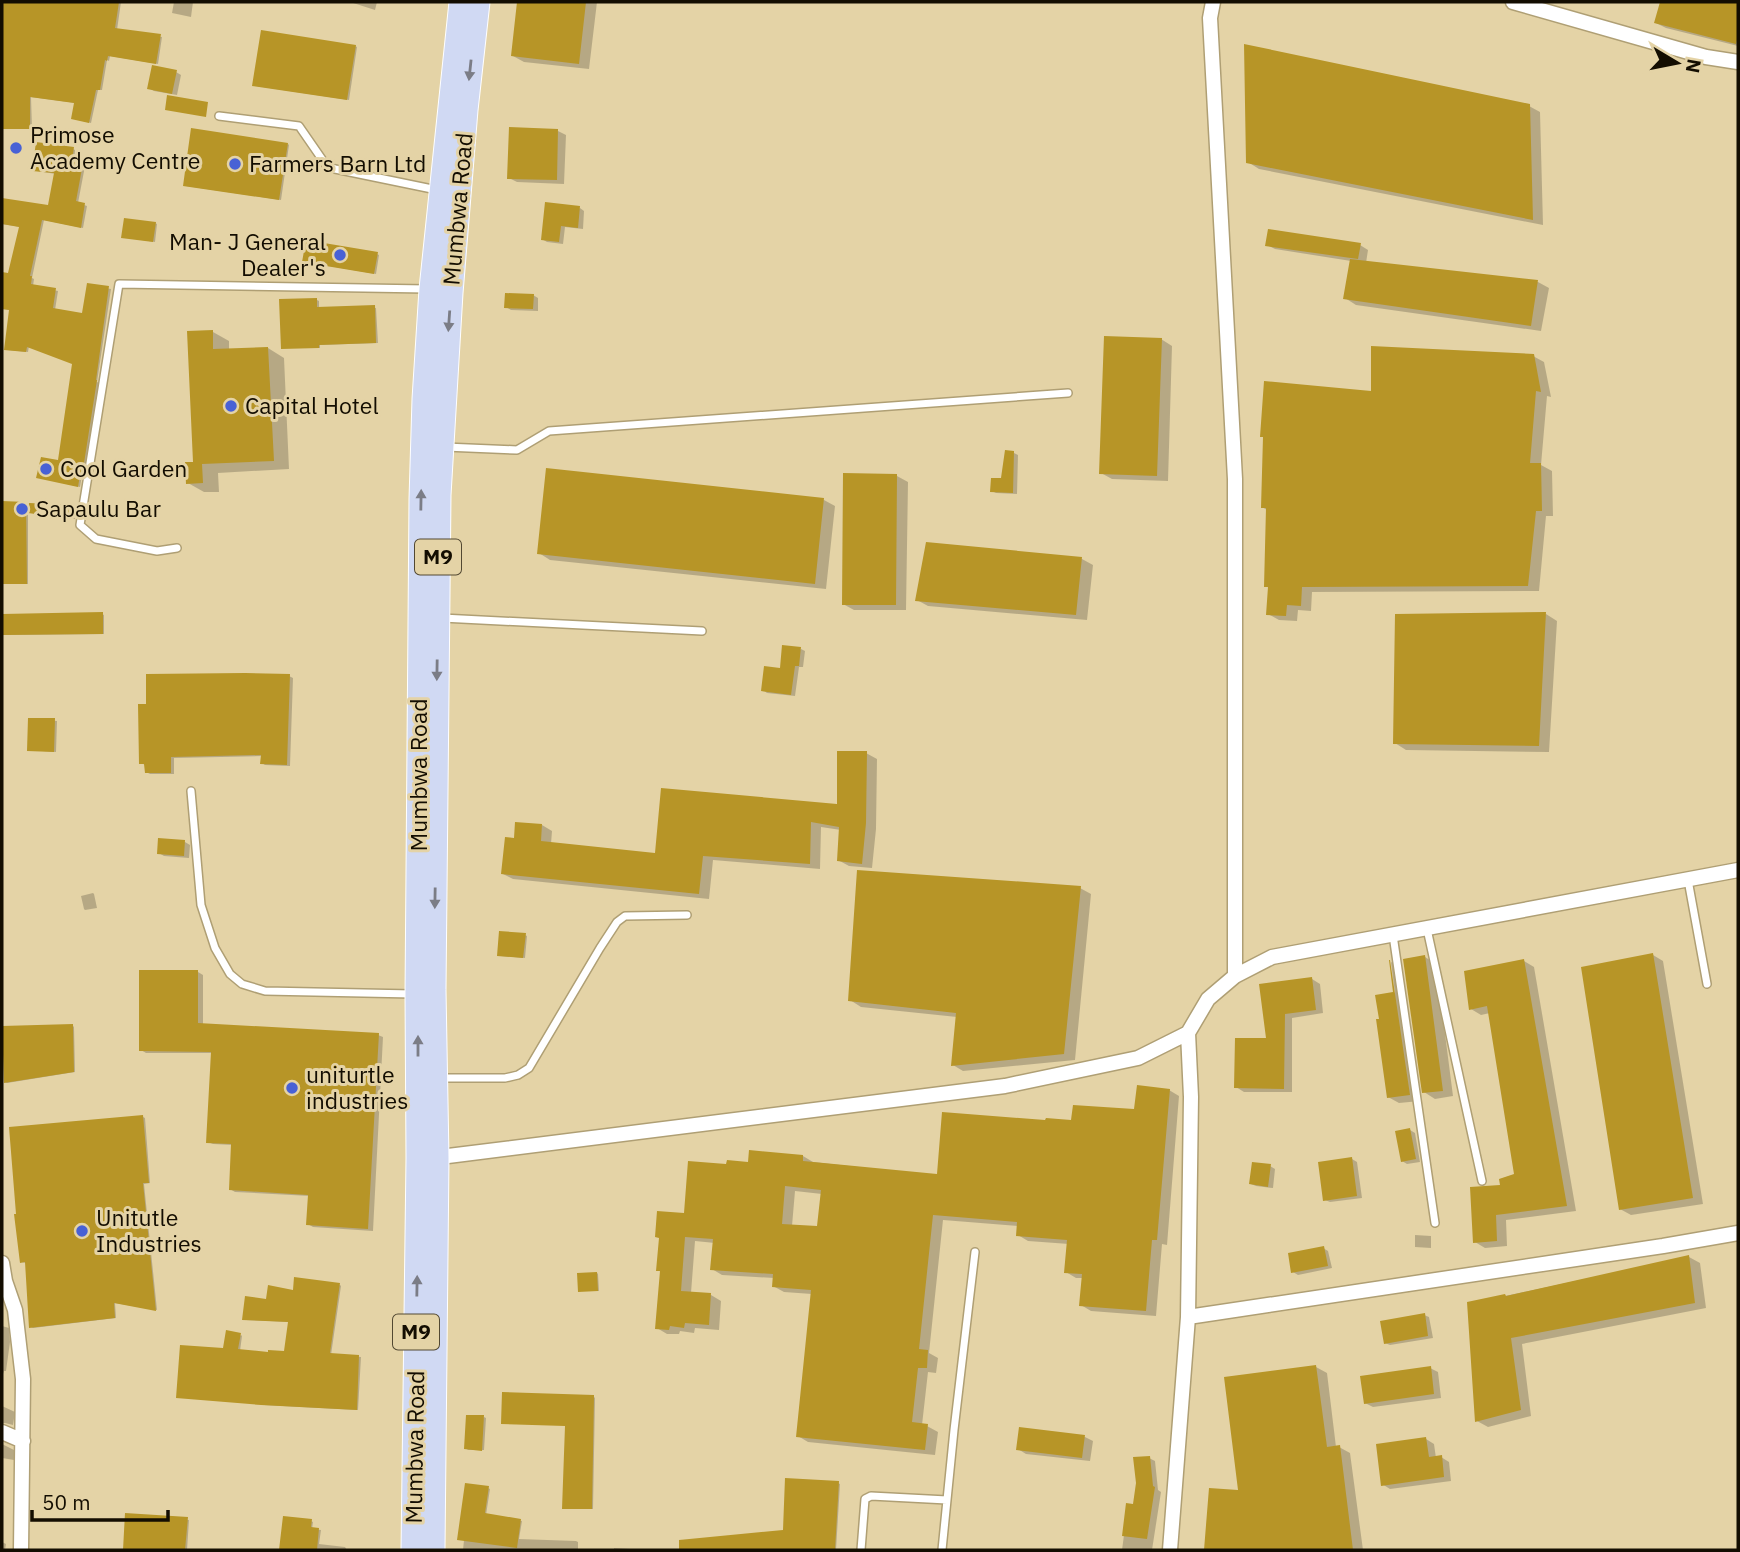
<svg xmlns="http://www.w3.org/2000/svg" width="1740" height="1552" font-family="'IBM Plex Sans',sans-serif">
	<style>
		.shadow { fill: #0003; fill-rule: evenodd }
		.building { fill: #b79527; fill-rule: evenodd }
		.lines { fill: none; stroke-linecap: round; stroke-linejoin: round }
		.lane-casing { stroke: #af9f74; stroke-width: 10 }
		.street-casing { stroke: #af9f74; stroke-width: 17 }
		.primary-casing { stroke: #fff; stroke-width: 25 }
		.lane { stroke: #fff; stroke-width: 7 }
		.street { stroke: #fff; stroke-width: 14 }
		.primary { stroke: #d0d9f3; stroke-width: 23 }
		.oneway { fill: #7b7d86 }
		.poi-dot { fill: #4861d5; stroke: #e4d3a6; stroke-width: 2.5 }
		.labels { text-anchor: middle; stroke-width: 6; stroke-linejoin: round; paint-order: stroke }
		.shield { fill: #e4d3a6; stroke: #524832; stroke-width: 2 }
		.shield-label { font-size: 21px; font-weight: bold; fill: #130d01 }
		.poi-label { font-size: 23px; fill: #130d01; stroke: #e4d3a6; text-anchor: start }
		.street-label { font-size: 23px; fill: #130d01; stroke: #e4d3a6 }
	</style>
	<rect width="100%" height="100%" fill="#e4d3a6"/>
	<path class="shadow" d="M2,2H121L117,30L162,37L158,64L110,56L109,61L107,60L102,90H98L91,123L75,119L76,103L31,97L32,129H4L2,128V51L55,64L61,42L2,24Z
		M174,2H193L191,17L172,13Z
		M350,2H377L375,10Z
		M519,2H597L589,69L524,62L513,56Z
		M1661,2H1738V46L1666,28L1656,23Z
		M355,46L357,47L349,100L256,86Z
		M176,72L181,75L177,95L154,91L149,88Z
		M1529,106L1540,112L1543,225L1259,169L1248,162Z
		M558,131L566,135L564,184L517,182L509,178Z
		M288,144L289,145L281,200L186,186Z
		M73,149L75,150L74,163L85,166L78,203L87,206L83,228L44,220L32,278L34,279L33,286L58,291L55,310L84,315L88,285L111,289L97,382L99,383L84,476L82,475L80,487L41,478L59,463L74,363L29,346L28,352L8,350L11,310L2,309V274L9,275L21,227L2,224V200L49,207L56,174L37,171Z
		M580,208L584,211L583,229L565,227L563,244L547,242L542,239Z
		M155,223L157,224L155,242L123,237Z
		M1267,245H1360L1368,250L1366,263L1538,282L1549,288L1541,331L1356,305L1345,298L1351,261L1275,249Z
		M377,254L379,255L376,274L306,262Z
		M533,295L538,298V311L511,310L506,307Z
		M317,300L319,301V309L376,308L378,343L320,345V348H283Z
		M213,332L229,341V350L268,348L284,358L289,469L218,473L219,492H204L188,483L195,464Z
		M1161,339L1172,346L1168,481L1112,479L1101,473Z
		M1533,356L1544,362L1551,397L1547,396L1541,465L1552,471L1553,516H1546L1539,591L1312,592L1311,611L1298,610L1297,621L1279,620L1268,614L1269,588L1266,586L1267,510L1262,507L1372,392Z
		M1014,453L1018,455L1017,494L996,493L992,491L1002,480Z
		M897,476L908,482L906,610H854L843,604Z
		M824,500L835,506L826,589L550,560L539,553Z
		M2,503L26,504L30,507L31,504L77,508L75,519L32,513L28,511V584H2Z
		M1082,559L1093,565L1087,620L928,606L917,600Z
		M102,614L104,615V634L2,635V615Z
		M1546,614L1557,621L1549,752L1406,750L1395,743Z
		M801,649L805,651L803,667H799L795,696L767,693L763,690Z
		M289,676L293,678L290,766L265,765L262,763V756L174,758V774H150L146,772V765L140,763Z
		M30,719L57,721L56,752L29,750Z
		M866,753L877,759L876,829L872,868L849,866L838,860L841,830L821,827L820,869L713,860L709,899L513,879L503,874L516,840L542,825L552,831L551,844L656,855L838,806Z
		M185,842L190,845L189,858L164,856L159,853Z
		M1080,888L1091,894L1075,1060L963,1071L953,1065L957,1017L861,1007L850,1000Z
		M93,893L94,894L97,908L85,910L84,909L81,896Z
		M525,935L527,936L525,958L501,956Z
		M1653,955L1663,961L1703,1204L1631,1215L1620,1209Z
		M1425,957L1436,964L1453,1096L1435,1099L1424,1092Z
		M1524,961L1534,967L1576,1211L1506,1220L1507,1246L1485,1248L1475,1242L1503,1187L1516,1175L1490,1013L1481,1015L1471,1009Z
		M1391,962L1401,968L1420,1101L1399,1103L1388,1097L1395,993Z
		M198,972L203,975V1025L378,1035L383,1037L373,1231L313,1227L308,1224L310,1196L235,1192L230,1189L233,1145L213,1144L208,1142L213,1053H146L141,1050Z
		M1312,979L1320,984L1323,1013L1292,1018V1092H1244L1236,1087L1268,1039L1261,986Z
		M73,1026L74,1027L75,1072L7,1083L5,1082Z
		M1169,1090L1179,1096L1167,1245L1162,1244L1156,1316L1091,1311L1081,1305L1083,1278H1076L1066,1272L1069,1244L1028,1241L1018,1235V1226L943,1220L929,1353L938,1358L936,1373L928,1372L922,1425L927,1426L938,1432L935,1455L808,1442L798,1436L812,1294L784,1292L773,1286L774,1278L722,1275L712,1269L715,1243L695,1241L691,1293L711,1295L721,1301L719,1330L695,1328L694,1333L680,1331L679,1334H667L657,1328L661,1272L658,1270L685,1215L728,1166L803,1156L813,1162L939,1176L1047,1122H1073L1135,1111ZM795,1191L822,1194L819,1228L792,1226Z
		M143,1117L145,1118L150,1183L144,1184L157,1310L115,1303L116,1318L33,1328L31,1327L26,1263L21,1262Z
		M1410,1130L1415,1133L1420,1162L1407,1164L1402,1161Z
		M1352,1159L1357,1162L1362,1198L1330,1202L1325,1200Z
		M1270,1166L1275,1169L1273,1188L1256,1186L1251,1184Z
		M1415,1235L1431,1236V1248L1415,1247Z
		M1323,1248L1328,1251L1332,1268L1298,1275L1293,1272Z
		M1689,1257L1700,1263L1706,1308L1522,1344L1531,1416L1488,1427L1477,1421L1505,1296Z
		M597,1273L598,1274L599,1291H579Z
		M340,1285L341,1286L331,1355L361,1357L358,1410L264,1405L224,1350L241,1335L242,1336L240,1351L270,1354L285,1352L290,1322L246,1320L268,1301L294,1292Z
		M1424,1315L1429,1317L1433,1338L1390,1345L1385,1343Z
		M2,1326L9,1328L10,1342L6,1371H4L2,1377Z
		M1316,1367L1327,1373L1336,1447H1339L1350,1453L1363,1550H1206L1210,1490L1240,1492Z
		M1430,1368L1438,1372L1441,1398L1373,1407L1365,1403Z
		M593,1396L595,1398L593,1509H565L566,1426Z
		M2,1406L15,1412L13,1425L5,1423H2Z
		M484,1417L486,1418L484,1450H468L466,1448Z
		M1085,1437L1093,1441L1090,1461L1026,1454L1018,1449Z
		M1426,1439L1434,1444L1436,1458L1441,1457L1449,1462L1451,1481L1390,1489L1382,1484Z
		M2,1444L14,1450V1460L2,1458Z
		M1149,1458L1155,1461L1158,1490L1161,1492L1152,1550H1122L1128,1505L1134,1506Z
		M838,1483L840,1484L836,1550H690L689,1541L784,1532Z
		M488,1488L490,1489L486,1515L522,1521L519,1539L576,1541L578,1542V1550H463L464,1540Z
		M127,1515L189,1520L187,1550H124Z
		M285,1518L311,1521L313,1522L312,1529L321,1530L319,1544L345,1547L347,1550H281Z
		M2,1542L6,1544L5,1550H2Z
		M614,1548L646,1550H614Z"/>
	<path class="building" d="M2,2H119L115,28L161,34L156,64L108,56L107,61L105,60L100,90H96L89,123L71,119L74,103L30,97V129H2Z
		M517,2H586L579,64L511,56Z
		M1660,2H1738V36L1736,44L1654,23Z
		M261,30L356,45L347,100L252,86Z
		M1244,44L1530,104L1533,220L1246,163Z
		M152,65L177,70L172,94L147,89Z
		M167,95L208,102L206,117L165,110Z
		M509,127L558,129L557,180L507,179Z
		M191,128L288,143L279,200L183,186Z
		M36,142L74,147L72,161L83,163L76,201L85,203L81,228L42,220L30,276H32L31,284L56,288L53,308L82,313L87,283L109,286L96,380H97L82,476L80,475L78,487L36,478L41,457L58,460L72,364L27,347L26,352L4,350L9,310L2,309V272L8,273L19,227L2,224V198L48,205L54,173L32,171Z
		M545,202L580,206L578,228L561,226L559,242L541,240Z
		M124,218L156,222L153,242L121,238Z
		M1268,229L1361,243L1358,259L1265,246Z
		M306,240L378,252L374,274L302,262Z
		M1350,259L1538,280L1531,326L1343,299Z
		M505,293L534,294L533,309L504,308Z
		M317,298V307L375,305L376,343L319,345V348L281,349L279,299Z
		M213,330V349L268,347L274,461L202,464L203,483L186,484L185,462H193L187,331Z
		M1104,336L1162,338L1157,476L1099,474Z
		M1371,346L1534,354L1541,392L1536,391L1530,463H1541L1542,511H1536L1528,586L1302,587L1301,606L1287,605L1286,616L1266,615L1268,587H1264L1266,508H1261L1263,437H1260L1264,381L1371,391Z
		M1005,450L1014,451L1013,493L990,492L991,478H1001Z
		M546,468L824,498L815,584L537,554Z
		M843,473L897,474L896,605H842Z
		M2,501L26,502L27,584H2Z
		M29,503L75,505L73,519L28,513Z
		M926,542L1082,557L1076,615L915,601Z
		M103,612V634L2,635V614Z
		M1546,612L1539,746L1393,744L1395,614Z
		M782,645L801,647L799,666H795L791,695L761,691L764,666L780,668Z
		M245,673L290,674L287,765L260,764L261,755L171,757V773H145L144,764H139L138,704H146V674Z
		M28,718H55L54,752L27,751Z
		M837,751H867L866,823L862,864L837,861L839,827L811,822L810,864L703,856L699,894L501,874L505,837L514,838L515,822L542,824L541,841L655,853L661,788L837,804Z
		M158,838L185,840L184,856L157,854Z
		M857,870L1081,886L1064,1054L951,1066L956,1013L848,1001Z
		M499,931L526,933L523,958L497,956Z
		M1653,953L1693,1198L1619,1210L1581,967Z
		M1425,955L1443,1091L1422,1093L1403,959Z
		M1524,959L1567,1206L1496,1215L1497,1241L1473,1243L1470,1187L1500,1185L1499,1179L1514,1174L1487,1006L1469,1010L1464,971Z
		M1389,960H1390L1410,1095L1387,1098L1376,1019H1379L1375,995L1393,992Z
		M139,970H198V1023L379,1033L368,1229L306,1225L308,1195L229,1190L231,1144L206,1143L211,1052L139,1051Z
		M1312,977L1316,1010L1285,1014L1284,1089L1234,1088L1235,1038H1266L1259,984Z
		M73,1024L74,1072L4,1083L2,1026Z
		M1137,1085L1170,1089L1157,1240H1152L1146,1311L1079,1306L1082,1274L1064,1273L1067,1240L1016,1236L1017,1222L933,1215L919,1349L928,1350L927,1368H918L912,1422L928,1424L925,1450L796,1437L811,1290L772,1287L773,1274L710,1270L713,1239L685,1237L681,1291L711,1293L709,1325L685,1323L684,1328L670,1326L669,1330L655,1329L660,1271H656L659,1238L655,1237L657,1211L684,1213L688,1161L726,1164L727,1160L748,1162L749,1150L803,1155V1161L937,1174L942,1112L1045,1120L1046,1118L1071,1120L1073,1105L1134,1109ZM785,1186L821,1190L817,1226L782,1224Z
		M143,1115L149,1183H143L156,1311L114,1303L115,1318L29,1328L25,1262L20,1263L14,1214H16L9,1127Z
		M1410,1128L1416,1159L1401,1162L1395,1131Z
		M1352,1157L1357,1196L1323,1201L1318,1162Z
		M1252,1162L1271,1164L1268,1187L1249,1184Z
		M1324,1246L1328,1266L1291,1273L1288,1253Z
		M1689,1255L1695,1303L1511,1338L1521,1410L1475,1422L1467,1302L1505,1294L1506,1296Z
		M597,1272L598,1291L578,1292L577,1273Z
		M294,1277L340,1283L330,1353L359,1355L357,1410L261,1405L176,1398L180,1345L223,1348L226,1330L241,1333L238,1349L268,1352V1350L284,1351L288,1322L242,1320L245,1296L266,1299L268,1285L293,1290Z
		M1425,1313L1428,1336L1384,1344L1380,1321Z
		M1316,1365L1327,1447L1340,1445L1353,1550H1204L1209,1488L1238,1490L1224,1377Z
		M1431,1366L1434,1394L1364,1404L1360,1376Z
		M502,1392L594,1395L592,1509H562L565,1426L501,1424Z
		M466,1415H484L482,1451L464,1449Z
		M1019,1427L1085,1435L1082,1458L1016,1450Z
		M1426,1437L1429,1457L1442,1455L1444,1477L1381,1486L1376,1444Z
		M1150,1456L1153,1486L1155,1487L1147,1539L1122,1536L1126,1503L1133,1504L1136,1483L1133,1457Z
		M785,1478L839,1481L835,1550H679V1540L783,1530Z
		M465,1483L489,1486L485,1513L521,1519L517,1548L457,1540Z
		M125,1513L188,1517L185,1550H123Z
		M283,1516L312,1519L311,1527L319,1528L317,1550H279Z"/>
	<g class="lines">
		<defs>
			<path id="lane" d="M219,116L299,126L326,165L335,169L437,190
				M445,447L517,450L549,431L1068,393
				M177,548L157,551L96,539L80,525L119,284L427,289
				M442,618L702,631
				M191,791L201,905L215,948L230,974L242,984L265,991L413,994
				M1688,880L1707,984
				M1427,929L1482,1181
				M1393,935L1435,1223
				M439,1078H505L518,1075L529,1068L600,948L617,922L625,916L687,915
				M861,1550L865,1499L871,1496L947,1500
				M942,1550L954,1430L975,1252"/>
			<path id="street" d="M1213,2L1210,18L1235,479V976
				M1513,2L1706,57L1738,62
				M432,1158L1005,1086L1138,1058L1188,1033L1208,999L1235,976L1272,957L1738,870
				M2,1263L5,1281L15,1310L23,1379L21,1550
				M1188,1317L1663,1246L1738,1233
				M2,1432L23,1441
				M1170,1550L1188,1317L1191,1097L1188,1033"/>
			<path id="primary" d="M413,1550L418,1158L417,994L421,499L424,399L431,289L461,2
				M433,1550L437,1158L434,990L439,495L451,293L466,110L478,2"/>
		</defs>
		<use href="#lane" class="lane-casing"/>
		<use href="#street" class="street-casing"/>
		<use href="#primary" class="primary-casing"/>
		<use href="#lane" class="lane"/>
		<use href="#street" class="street"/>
		<use href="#primary" class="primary"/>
	</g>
	<defs><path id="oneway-solid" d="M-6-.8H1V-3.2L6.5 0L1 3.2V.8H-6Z" transform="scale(1.75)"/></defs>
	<g class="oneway">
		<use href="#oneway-solid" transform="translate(470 70) rotate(96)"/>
		<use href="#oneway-solid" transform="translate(449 321) rotate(94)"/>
		<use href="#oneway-solid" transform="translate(421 500) rotate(-89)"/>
		<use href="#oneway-solid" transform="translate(437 670) rotate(91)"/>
		<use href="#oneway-solid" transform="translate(435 898) rotate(91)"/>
		<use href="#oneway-solid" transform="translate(418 1046) rotate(-90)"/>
		<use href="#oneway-solid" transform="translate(417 1286) rotate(-89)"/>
	</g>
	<g class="poi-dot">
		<circle cx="16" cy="148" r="7"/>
		<circle cx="235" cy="164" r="7"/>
		<circle cx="340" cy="255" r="7"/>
		<circle cx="231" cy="406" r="7"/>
		<circle cx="46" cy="469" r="7"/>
		<circle cx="22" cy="509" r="7"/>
		<circle cx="292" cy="1088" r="7"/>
		<circle cx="82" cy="1231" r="7"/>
	</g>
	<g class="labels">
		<g class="shield">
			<rect x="415" y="539.5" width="46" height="35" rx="5"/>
			<rect x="393" y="1314.5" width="46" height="35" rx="5"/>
		</g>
		<g class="shield-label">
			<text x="438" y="564">M9</text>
			<text x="416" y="1339">M9</text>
		</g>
		<g class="poi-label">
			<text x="30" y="143">Primose<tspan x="30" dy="26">Academy Centre</tspan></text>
			<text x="249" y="172">Farmers Barn Ltd</text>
			<text x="326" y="250" text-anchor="end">Man- J General<tspan x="326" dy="26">Dealer's</tspan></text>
			<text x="245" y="414">Capital Hotel</text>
			<text x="60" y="477">Cool Garden</text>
			<text x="36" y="517">Sapaulu Bar</text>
			<text x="306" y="1083">uniturtle<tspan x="306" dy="26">industries</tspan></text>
			<text x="96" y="1226">Unitutle<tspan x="96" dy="26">Industries</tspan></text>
		</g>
		<g class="street-label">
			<text transform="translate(458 209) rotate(-85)" y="8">Mumbwa Road</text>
			<text transform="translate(419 775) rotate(-90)" y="8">Mumbwa Road</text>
			<text transform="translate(415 1447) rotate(-89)" y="8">Mumbwa Road</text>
		</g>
	</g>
	<rect width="1740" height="1552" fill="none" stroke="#130d01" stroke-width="7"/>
	<g transform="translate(1677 63) rotate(100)" stroke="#e4d3a6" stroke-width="5" paint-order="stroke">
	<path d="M0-5L12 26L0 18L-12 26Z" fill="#130d01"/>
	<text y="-10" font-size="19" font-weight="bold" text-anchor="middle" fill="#130d01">N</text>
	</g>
	<path d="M32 1510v10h136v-10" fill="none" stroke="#130d01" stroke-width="3.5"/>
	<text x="42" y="1510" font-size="21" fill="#130d01" stroke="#e4d3a6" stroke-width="5" paint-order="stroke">50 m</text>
</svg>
